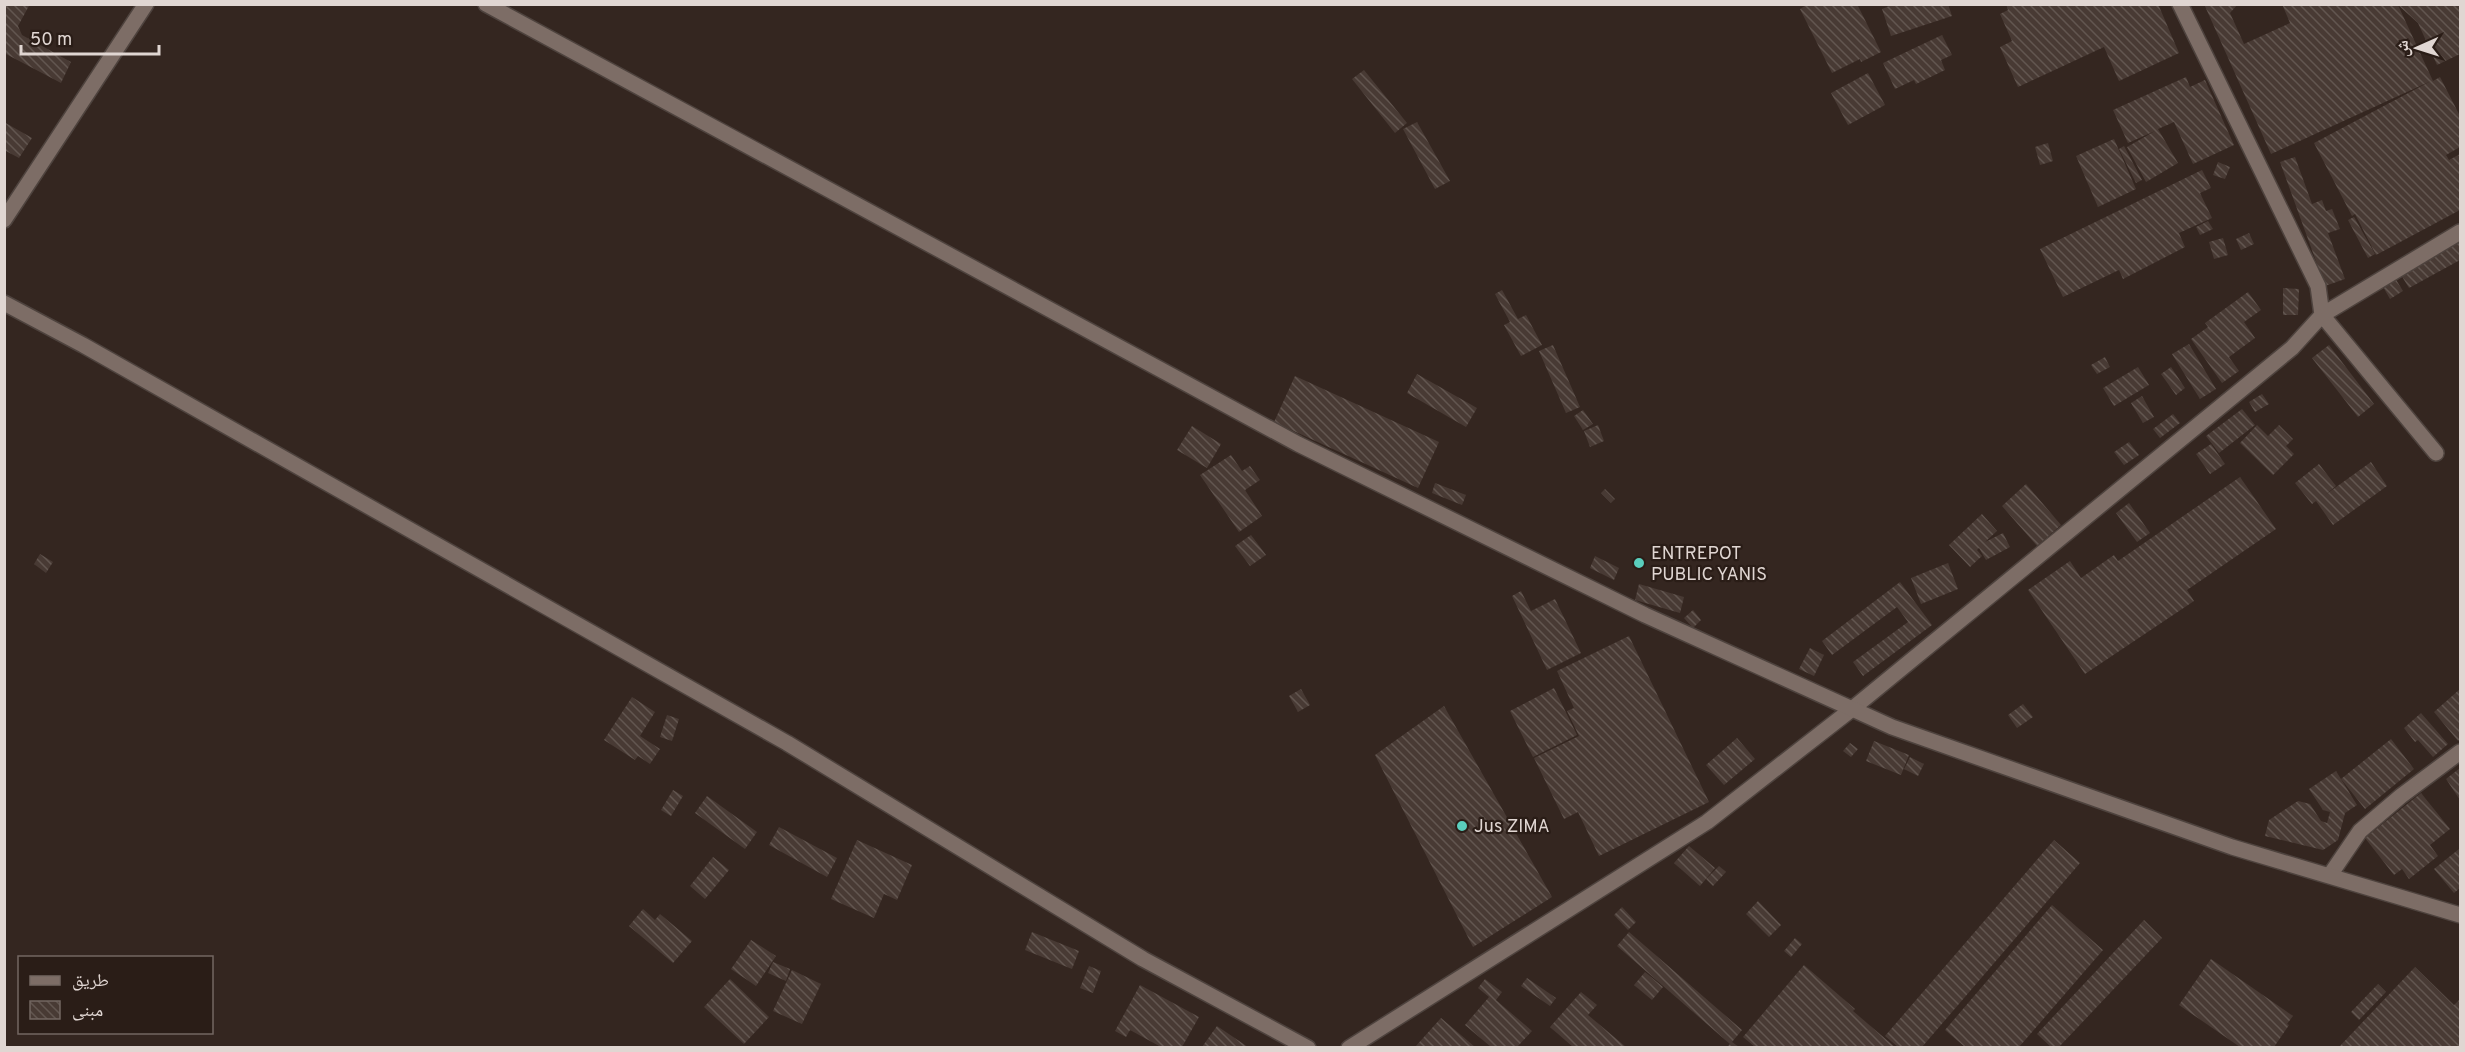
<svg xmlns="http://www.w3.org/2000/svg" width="2465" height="1052" font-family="Overpass,'Noto Naskh Arabic',sans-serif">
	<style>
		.building { fill: url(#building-back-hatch) }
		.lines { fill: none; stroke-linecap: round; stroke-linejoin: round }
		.minor-casing { stroke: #4e433e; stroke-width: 18 }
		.secondary-casing { stroke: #4e433e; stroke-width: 18 }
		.minor { stroke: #7d6d66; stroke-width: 15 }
		.secondary { stroke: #7d6d66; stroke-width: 15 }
		.poi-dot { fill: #5acebd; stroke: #2a1d17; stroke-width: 2 }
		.labels { text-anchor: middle; stroke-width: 4.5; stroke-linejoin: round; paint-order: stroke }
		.poi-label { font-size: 18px; fill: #e0d6d2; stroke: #2a1d17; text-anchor: start }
	</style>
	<defs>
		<pattern id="building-back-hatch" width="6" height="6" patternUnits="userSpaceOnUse" patternTransform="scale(1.5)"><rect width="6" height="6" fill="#483a34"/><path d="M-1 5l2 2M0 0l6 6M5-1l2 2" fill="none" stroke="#625650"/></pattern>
	</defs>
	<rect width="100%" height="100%" fill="#342620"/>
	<path class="building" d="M4,4H30L18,26L22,35L71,62L61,83L4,53Z
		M1808,4H1857L1881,52L1861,62L1860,59L1832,73L1800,9Z
		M1894,4H1948L1952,16L1891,36L1882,9Z
		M2006,4H2158L2179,53L2119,81L2104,47L2018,87L2000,47L2012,41L2000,14L2008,10Z
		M2204,4H2238L2230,13L2244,44L2290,23L2282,4H2460V54L2437,65L2418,23L2398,5L2433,81L2440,77L2460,116V147L2446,155L2449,160L2460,154V210L2376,255L2355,214L2352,216L2314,143L2431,81L2271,154Z
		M1942,35L1952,55L1941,60L1945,70L1916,84L1914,80L1895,89L1883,63Z
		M1364,70L1407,123L1395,133L1352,79Z
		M1868,73L1885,105L1848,125L1831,93Z
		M2186,77L2190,87L2205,80L2234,145L2193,164L2174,122L2158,129L2178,163L2146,182L2127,147L2155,131L2128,143L2113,110Z
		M4,122L32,138L19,158L4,150Z
		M1417,122L1450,181L1435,189L1403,129Z
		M2114,139L2136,189L2098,207L2076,156Z
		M2048,143L2053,161L2040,165L2035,147Z
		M2124,146L2142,180L2136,183L2119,149Z
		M2295,157L2312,204L2322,200L2326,211L2332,209L2340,229L2328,233L2345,279L2325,286L2280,162Z
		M2218,162L2230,167L2225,179L2213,175Z
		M2202,170L2211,188L2200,193L2212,218L2179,233L2178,231L2185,247L2123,279L2119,270L2063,297L2040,249Z
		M2354,217L2375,254L2368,258L2348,220Z
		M2208,221L2213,229L2200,235L2196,227Z
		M2249,233L2254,244L2241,250L2236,239Z
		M2460,235V260L2409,288L2398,270Z
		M2223,238L2228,255L2214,259L2209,242Z
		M2395,278L2403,291L2390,299L2382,285Z
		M2283,288L2299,289L2298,315H2283Z
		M1502,290L1518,319L1526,315L1542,345L1521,356L1504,325L1510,322L1495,294Z
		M2248,292L2261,310L2244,322L2255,338L2229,357L2239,371L2222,383L2191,339L2208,327L2205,323Z
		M2189,344L2216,389L2200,399L2172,354Z
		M1553,345L1580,407L1566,413L1539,351Z
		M2329,345L2374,404L2358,417L2312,358Z
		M2105,357L2110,367L2097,374L2091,365Z
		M2138,367L2149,385L2114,406L2103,388Z
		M2171,367L2185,388L2176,395L2161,374Z
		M1417,374L1477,408L1466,427L1407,393Z
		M1295,376L1439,442L1418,488L1274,422Z
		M2262,394L2269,404L2255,412L2249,402Z
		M2142,396L2154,417L2143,423L2131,403Z
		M2242,409L2255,425L2219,453L2206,436Z
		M1583,410L1593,424L1583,430L1574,416Z
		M2173,414L2180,423L2160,438L2153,429Z
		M1598,425L1604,441L1590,447L1584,431Z
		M2257,425L2268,436L2279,425L2293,439L2286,446L2294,454L2273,475L2240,443Z
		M1192,426L1221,444L1207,468L1177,450Z
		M2129,442L2139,455L2124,465L2114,452Z
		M2211,444L2225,464L2210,474L2196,454Z
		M1231,455L1242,471L1250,466L1260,480L1245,490L1262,516L1239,532L1200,475Z
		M2371,462L2387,486L2333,525L2316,501L2312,504L2295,483L2319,464L2336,486L2325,495Z
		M2240,477L2276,529L2187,590L2194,601L2085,674L2028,590L2070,561L2081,578L2114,555L2118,561Z
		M1435,483L1466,495L1462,505L1432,493Z
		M2026,484L2061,525L2037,546L2002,506Z
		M1605,489L1615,499L1611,503L1601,493Z
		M2129,503L2150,533L2137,542L2116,513Z
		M1982,514L1997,531L1985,542L2003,533L2010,547L1986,560L1979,548L1977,550L1982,556L1970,567L1949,545Z
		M1251,535L1266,555L1250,566L1235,546Z
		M40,554L53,562L46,573L34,564Z
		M1595,556L1619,568L1614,580L1590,568Z
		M1948,563L1958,589L1921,604L1911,578Z
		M1900,582L1932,625L1863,676L1853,662L1908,622L1897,607L1832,655L1822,641Z
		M1639,584L1684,597L1680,613L1635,600Z
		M1521,591L1531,611L1555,599L1581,653L1547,670L1512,596Z
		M1693,610L1701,620L1693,628L1684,618Z
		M1629,636L1709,802L1599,856L1578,812L1564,819L1534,758L1579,736L1567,711L1574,708L1557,671Z
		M1810,648L1824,655L1814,676L1799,669Z
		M1554,688L1577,735L1533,757L1510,711Z
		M1301,689L1310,705L1298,712L1289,696Z
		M2460,689V739L2458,741L2434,712Z
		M632,697L655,712L640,736L660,749L650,764L638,756L635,760L604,740Z
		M2023,704L2033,717L2017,728L2008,715Z
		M1444,706L1552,897L1473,947L1375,755Z
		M2421,713L2448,744L2433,757L2418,740L2415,742L2404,728Z
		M667,715L679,719L672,741L660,737Z
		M1737,738L1755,759L1724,785L1706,765Z
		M2391,739L2414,769L2365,809L2341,779Z
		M1874,741L1909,755L1901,775L1866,761Z
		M1850,743L1858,749L1851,757L1843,751Z
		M1910,757L1924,764L1918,776L1904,769Z
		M2460,768V800L2446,779Z
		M2336,771L2357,805L2345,813L2338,840L2323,850L2265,836L2269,820L2298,801L2310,804L2321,821L2327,823L2330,812L2323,810L2309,789Z
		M673,790L683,796L671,816L661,810Z
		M2421,793L2450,829L2430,845L2438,856L2409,879L2402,869L2394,875L2365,838Z
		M707,796L757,832L745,849L695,813Z
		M779,827L837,858L827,877L769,845Z
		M857,840L912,865L897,900L884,894L874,918L831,899Z
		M2054,840L2080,863L1922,1047H1898L1885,1036Z
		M1689,846L1715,868L1700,886L1674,863Z
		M2459,849L2460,888L2454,893L2434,869Z
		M713,857L729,870L705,899L690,886Z
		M1719,866L1726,872L1713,886L1706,879Z
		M1758,901L1781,925L1769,937L1746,914Z
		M2052,905L2103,950L2019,1047H1965L1945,1030Z
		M1622,907L1636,922L1628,930L1614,915Z
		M643,909L655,920L660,914L692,941L673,963L629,926Z
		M2144,920L2162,938L2059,1047H2051L2037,1034Z
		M1032,932L1079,951L1072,969L1025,950Z
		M1629,932L1742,1030L1732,1042L1739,1047H1727L1730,1044L1617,946Z
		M1795,938L1802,944L1791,957L1784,951Z
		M751,940L776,956L756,986L731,969Z
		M2211,959L2293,1016L2287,1024L2289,1025L2274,1047H2240L2179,1005Z
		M773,962L790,969L786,981L768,973Z
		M1804,965L1855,1009L1853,1011L1895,1047H1755L1743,1037Z
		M1089,966L1101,971L1093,993L1080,988Z
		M2415,967L2454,1005L2460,999V1047H2339Z
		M792,970L821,984L802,1024L773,1011Z
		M1645,972L1663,987L1652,1000L1634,985Z
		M1527,978L1556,998L1550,1006L1521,986Z
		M730,979L769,1017L744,1044L704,1007Z
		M1485,979L1502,992L1496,1000L1532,1031L1517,1047H1491L1465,1025L1489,997L1478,988Z
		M2378,984L2386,992L2359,1020L2351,1012Z
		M1140,985L1199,1017L1182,1047H1161L1130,1030L1126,1037L1115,1031Z
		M1581,992L1597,1005L1588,1015L1626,1047H1573L1550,1027Z
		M1441,1018L1475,1047H1415Z
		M1217,1026L1248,1047H1202Z"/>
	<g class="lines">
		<defs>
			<path id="minor" d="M4,220L146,4
				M2436,453L2322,315L2460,232
				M2330,875L2360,831L2401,796L2460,752
				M1349,1048L1707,822L1852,709L2292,348L2322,315L2318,286L2180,4"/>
			<path id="secondary" d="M486,4L1298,444L1645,615L1892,727L2232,847L2460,915
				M4,303L83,345L787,743L1143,959L1308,1048"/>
		</defs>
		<use href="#minor" class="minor-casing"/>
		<use href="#secondary" class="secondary-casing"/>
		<use href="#minor" class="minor"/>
		<use href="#secondary" class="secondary"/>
	</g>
	<g class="poi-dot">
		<circle cx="1639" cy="563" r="6"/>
		<circle cx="1462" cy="826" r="6"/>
	</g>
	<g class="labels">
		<g class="poi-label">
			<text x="1651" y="559">ENTREPOT<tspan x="1651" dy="21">PUBLIC YANIS</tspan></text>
			<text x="1474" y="832">Jus ZIMA</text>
		</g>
	</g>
	<rect width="2465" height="1052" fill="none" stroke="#e0d6d2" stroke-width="12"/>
	<rect x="18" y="956" width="195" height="78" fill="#2a1d17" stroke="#736762" stroke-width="1.5"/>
	<rect x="30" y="976" width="30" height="9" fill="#7d6d66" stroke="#736762" stroke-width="1.5"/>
	<text x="72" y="986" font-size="18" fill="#e0d6d2">طريق</text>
	<rect x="30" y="1001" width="30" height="18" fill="url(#building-back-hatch)" stroke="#736762" stroke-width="1.5"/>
	<text x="72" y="1016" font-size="18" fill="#e0d6d2">مبنى</text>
	<g transform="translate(2417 48) rotate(267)" stroke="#2a1d17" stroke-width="4.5" paint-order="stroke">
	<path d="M0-4.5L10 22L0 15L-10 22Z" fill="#e0d6d2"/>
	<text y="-9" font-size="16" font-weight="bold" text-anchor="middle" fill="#e0d6d2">ش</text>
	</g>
	<path d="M21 45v9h138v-9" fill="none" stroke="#e0d6d2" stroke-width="3"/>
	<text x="30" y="45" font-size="18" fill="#e0d6d2" stroke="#2a1d17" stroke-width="4.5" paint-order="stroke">50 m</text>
</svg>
